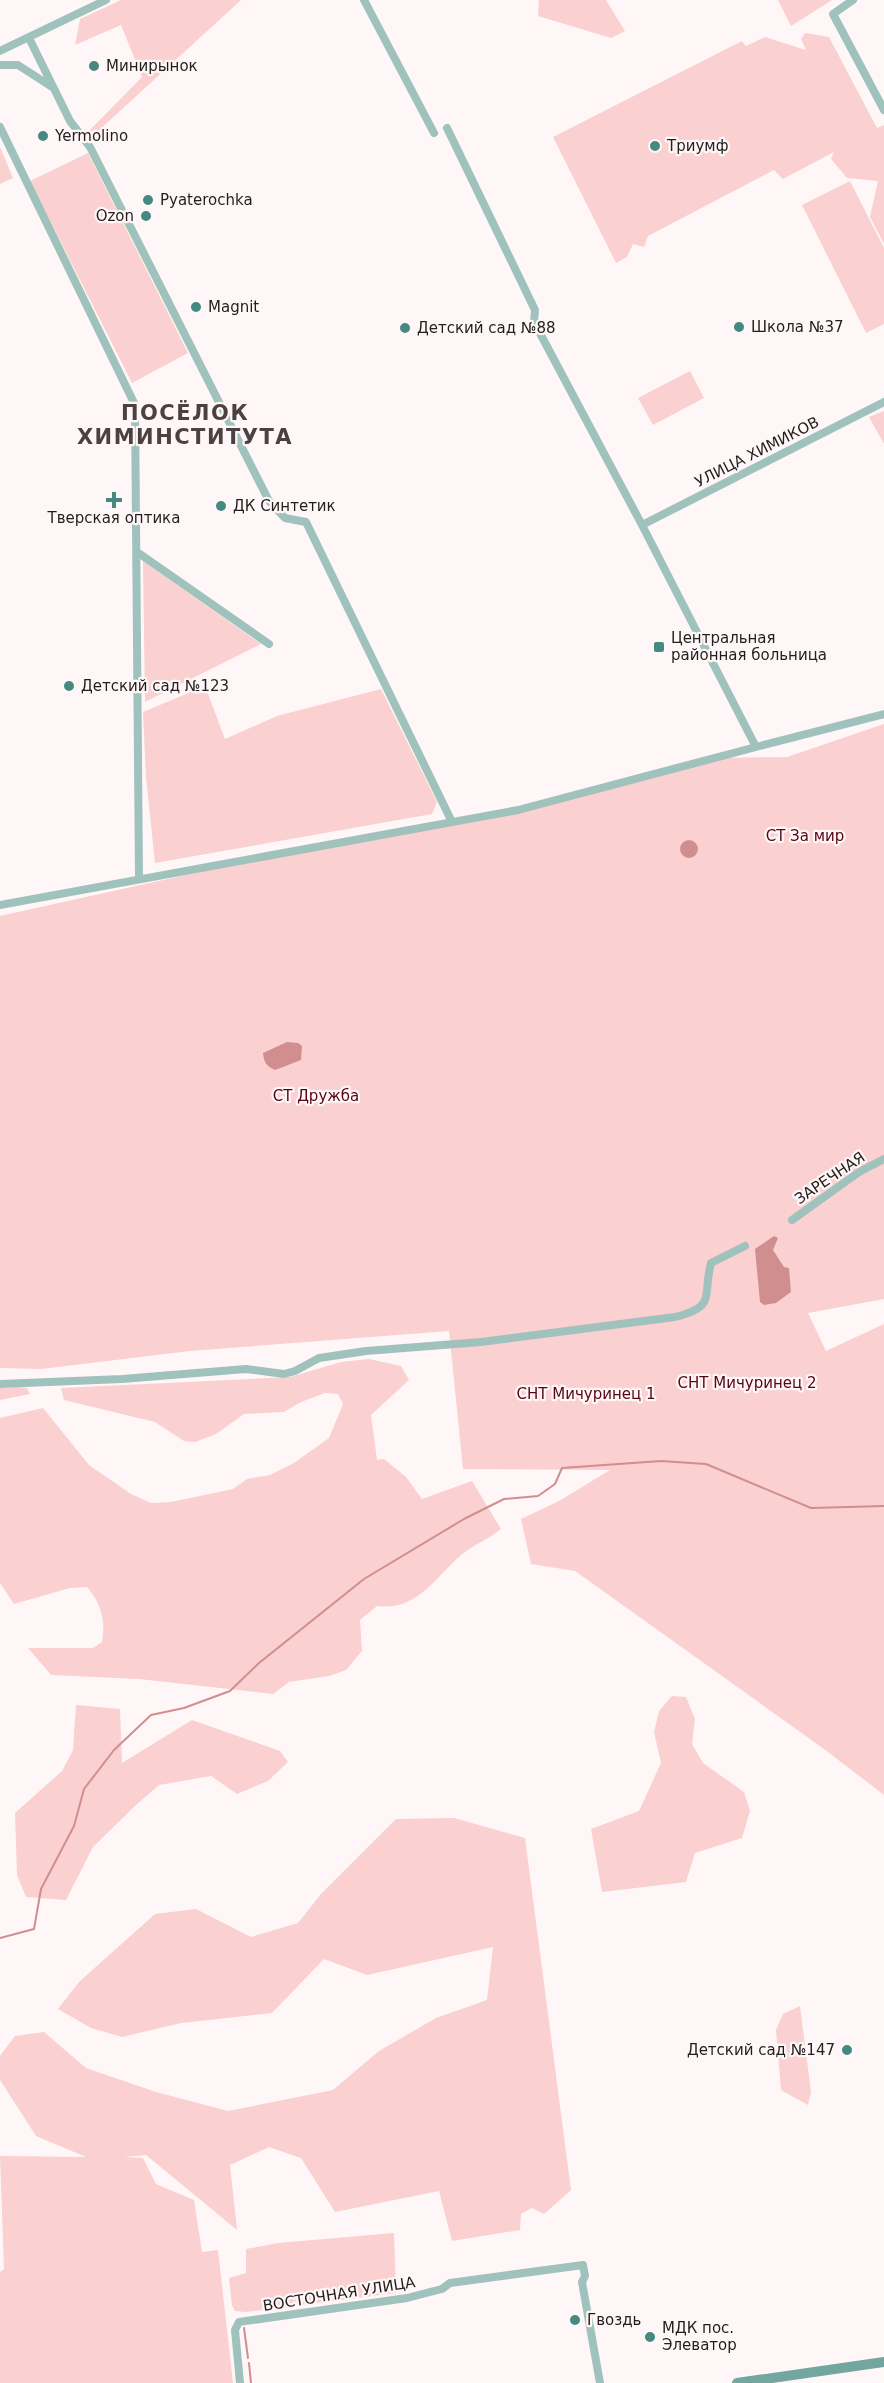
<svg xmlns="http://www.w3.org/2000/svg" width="884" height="2383" font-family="'DejaVu Sans',sans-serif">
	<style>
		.green { fill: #fad0d0 }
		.water { fill: #d18e8f }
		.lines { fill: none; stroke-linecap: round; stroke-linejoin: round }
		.stream { stroke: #d18e8f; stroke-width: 2 }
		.street { stroke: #a0c2bc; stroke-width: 8 }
		.secondary { stroke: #73a69e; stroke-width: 10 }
		.poi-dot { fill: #448a81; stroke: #fff7f7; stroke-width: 2 }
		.labels { text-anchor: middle; stroke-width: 4.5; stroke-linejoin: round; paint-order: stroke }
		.poi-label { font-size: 15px; fill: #221e1e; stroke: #fff7f7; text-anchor: start }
		.street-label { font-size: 15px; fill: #221e1e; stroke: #fff7f7 }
		.park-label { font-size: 15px; fill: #570415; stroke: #fff7f7 }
		.district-label { font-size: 21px; font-weight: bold; letter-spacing: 1.5px; fill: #4b4141; stroke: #fff7f7 }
	</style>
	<rect width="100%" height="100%" fill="#fff7f7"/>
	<path class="green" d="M121,0H241L96,133L89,131L142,77L121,25L75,45L80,19Z
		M539,0H606L625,31L611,38L538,16Z
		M778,0H832L791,26Z
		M805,33L829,37L877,128L884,125V244L870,217L878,181L847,178L831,159L834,152L783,179L774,170L648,236L644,247L633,244L627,257L616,263L553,137L742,41L746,46L765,37L806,50L801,39Z
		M0,147L13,178L0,184Z
		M88,153L188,353L132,383L30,181Z
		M850,181L884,248V324L866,333L802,205Z
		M690,371L704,398L653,425L638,398Z
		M884,411V444L869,417Z
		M143,561L261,644L145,702Z
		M205,686L225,739L277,716L381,689L437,802L432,814L155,863L146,777L143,712Z
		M884,724V1299L808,1313L826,1351L884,1324V1795L824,1749L575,1571L531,1564L521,1519L559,1501L610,1470L463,1469L449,1331L190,1351L41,1369L0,1368V916L303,849L512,812L711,758L787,757Z
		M369,1359L401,1366L409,1380L371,1415L377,1460L384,1459L406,1477L422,1499L472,1481L501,1529C489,1539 473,1545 461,1555C434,1579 417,1611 377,1606L360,1620L362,1651L346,1670L329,1676L289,1682L273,1694L139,1679L51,1675L28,1648H93L102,1642C106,1621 101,1603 87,1587L70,1588L14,1604L0,1583V1418L43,1408L89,1465L131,1494L151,1503L171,1502L233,1489L247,1479L270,1475L294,1463L329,1438L343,1404L338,1394L325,1393L301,1402L284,1412L244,1414L216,1434L195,1442L184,1441L155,1422L64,1400L61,1388L290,1377L341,1362Z
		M17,1387L27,1388L30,1394L0,1400V1388Z
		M672,1696L686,1697L695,1719L692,1744L703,1763L744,1792L750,1811L742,1838L695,1853L686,1882L602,1892L591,1829L639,1811L661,1763L654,1732L659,1711Z
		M76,1705L120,1709L122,1763L192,1720L280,1751L288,1762L268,1781L237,1794L211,1776L159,1785L136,1805L93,1847L66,1900L26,1897L17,1875L15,1813L62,1771L73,1750Z
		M454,1818L525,1838L571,2190L544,2214L532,2208L521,2214L520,2230L452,2241L439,2191L335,2212L301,2158L269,2147L230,2165L237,2230L146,2155L124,2157L143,2158L156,2184L194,2200L202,2252L218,2250L233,2383H0V2272L4,2269L0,2156L86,2157L36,2136L0,2080V2056L15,2036L44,2032L86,2068L156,2092L228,2111L333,2090L379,2051L436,2018L487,2000L493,1947L367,1975L324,1959L272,2013L181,2023L122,2037L91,2028L58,2009L79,1982L155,1914L196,1909L251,1937L298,1923L321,1894L396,1819Z
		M800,2006L811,2092L808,2105L781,2090L776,2030L783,2014Z
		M394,2233L396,2293L246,2312L235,2311L232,2305L229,2278L246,2273V2249L278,2243Z"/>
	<path class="water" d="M680 849a9 9 0 1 1 18 0a9 9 0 1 1-18 0Z
		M287,1042L298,1043L302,1046L301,1060L275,1070C266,1066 264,1062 263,1053Z
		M774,1236L778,1238L773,1250L784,1267L789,1268L791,1292L776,1303L764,1305L760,1302L755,1249Z"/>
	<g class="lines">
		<path class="stream" d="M0,1938L34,1929L41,1889L74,1826L84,1789L114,1750L151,1715L184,1708L230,1691L259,1663L364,1579L464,1519L504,1499L538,1496L555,1484L562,1468L661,1461L706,1464L811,1508L884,1506
			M244,2328L248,2358
			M249,2363L251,2383"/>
		<path class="street" d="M364,0L434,133
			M853,0L833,14L884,110
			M29,38L70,121L90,147L269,501L285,518L306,522L452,822
			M0,51L106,0
			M0,65H18L52,87
			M0,127L135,405L139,878
			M642,525L884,402
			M137,552L269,644
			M756,747L884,714
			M0,905L518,810L756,747L642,525L534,322L535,310L447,128
			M792,1220L859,1172L884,1159
			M0,1384L122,1379L246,1369L284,1374L295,1371L319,1358L366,1351L481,1342L675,1317C717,1306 702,1298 711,1263L745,1246
			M240,2383L235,2330L239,2322L407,2298L442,2289L450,2283L583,2265L585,2276L582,2282L600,2383"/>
		<path class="secondary" d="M737,2383L884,2362"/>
	</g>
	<g class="poi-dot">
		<circle cx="94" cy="66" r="6"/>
		<circle cx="43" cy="136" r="6"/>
		<circle cx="655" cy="146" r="6"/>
		<circle cx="148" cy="200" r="6"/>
		<circle cx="146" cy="216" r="6"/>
		<circle cx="196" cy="307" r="6"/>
		<circle cx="739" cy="327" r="6"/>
		<circle cx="405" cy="328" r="6"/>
		<path d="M111 491h6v6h6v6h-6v6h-6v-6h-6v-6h6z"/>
		<circle cx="221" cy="506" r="6"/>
		<rect x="653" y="641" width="12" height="12" rx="3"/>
		<circle cx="69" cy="686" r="6"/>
		<circle cx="847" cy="2050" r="6"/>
		<circle cx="575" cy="2320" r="6"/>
		<circle cx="650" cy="2337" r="6"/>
	</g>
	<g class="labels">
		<g class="poi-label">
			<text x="106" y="71">Минирынок</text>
			<text x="55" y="141">Yermolino</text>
			<text x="667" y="151">Триумф</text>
			<text x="160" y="205">Pyaterochka</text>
			<text x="134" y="221" text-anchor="end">Ozon</text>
			<text x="208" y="312">Magnit</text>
			<text x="751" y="332">Школа №37</text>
			<text x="417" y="333">Детский сад №88</text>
			<text x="233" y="511">ДК Синтетик</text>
			<text x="114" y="523" text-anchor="middle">Тверская оптика</text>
			<text x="671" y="643">Центральная<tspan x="671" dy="17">районная больница</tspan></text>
			<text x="81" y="691">Детский сад №123</text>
			<text x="835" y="2055" text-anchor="end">Детский сад №147</text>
			<text x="587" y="2325">Гвоздь</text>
			<text x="662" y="2333">МДК пос.<tspan x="662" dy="17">Элеватор</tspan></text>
		</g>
		<g class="street-label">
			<text transform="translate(757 452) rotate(-27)" y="5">УЛИЦА ХИМИКОВ</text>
			<text transform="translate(830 1178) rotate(-34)" y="5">ЗАРЕЧНАЯ</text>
			<text transform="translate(339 2294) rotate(-9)" y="5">ВОСТОЧНАЯ УЛИЦА</text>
		</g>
		<g class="park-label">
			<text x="805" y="841">СТ За мир</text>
			<text x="316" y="1101">СТ Дружба</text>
			<text x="747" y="1388">СНТ Мичуринец 2</text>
			<text x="586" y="1399">СНТ Мичуринец 1</text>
		</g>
		<g class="district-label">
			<text x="185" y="420">ПОСЁЛОК<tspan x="185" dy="24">ХИМИНСТИТУТА</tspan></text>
		</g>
	</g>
</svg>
